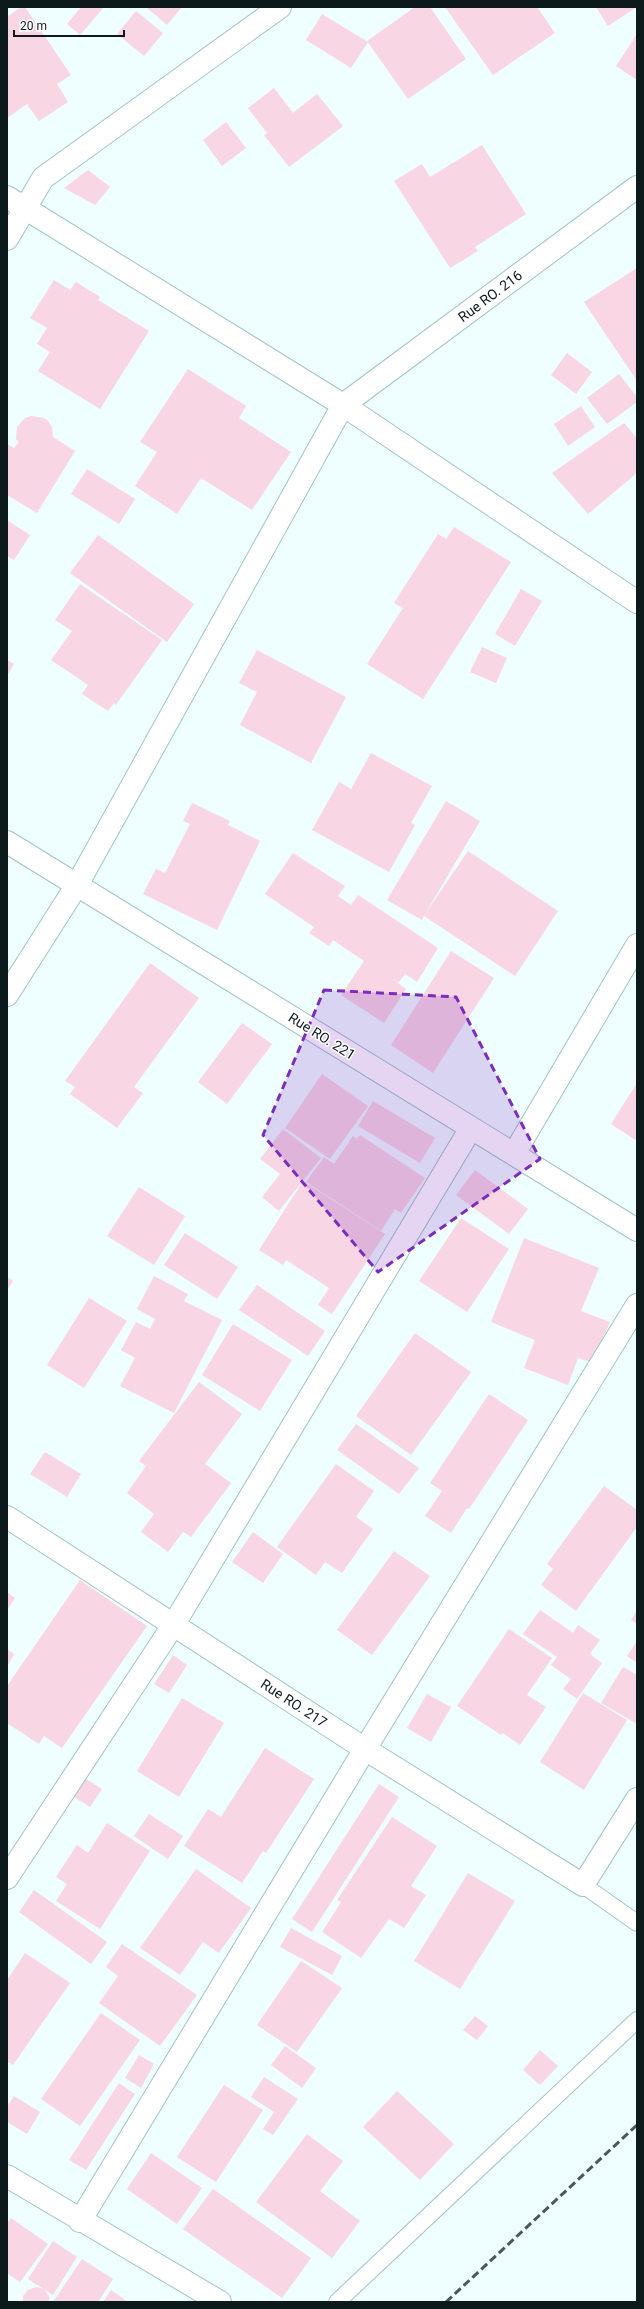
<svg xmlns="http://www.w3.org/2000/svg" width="644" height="2309" font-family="Roboto,sans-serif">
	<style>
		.building { fill: #f8d6e3 }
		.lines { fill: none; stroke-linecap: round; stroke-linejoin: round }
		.lane-casing { stroke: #9fc3c7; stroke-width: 18 }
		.street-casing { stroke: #9fc3c7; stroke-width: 24 }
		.lane { stroke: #fff; stroke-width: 16 }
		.street { stroke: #fff; stroke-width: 22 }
		.rail { stroke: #4a5859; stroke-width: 3; stroke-dasharray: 8 4; stroke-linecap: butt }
		.marked { fill: #7b2cbf; fill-opacity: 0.2; stroke: #7b2cbf; stroke-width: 3; stroke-dasharray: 8 5; stroke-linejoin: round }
		.labels { text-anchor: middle; stroke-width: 3; stroke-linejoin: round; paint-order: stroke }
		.street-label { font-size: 14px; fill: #0c1a1b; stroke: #fff }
	</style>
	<rect width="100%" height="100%" fill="#effeff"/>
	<path class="building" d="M21,7H25L71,75L57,84L68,102L39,121L27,104L7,118V17Z
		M81,7H104L80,35L67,24Z
		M146,7H182L167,25Z
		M415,7H430L466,59L408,99L367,41Z
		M445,7H537L555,33L493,75Z
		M596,7H637L608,26Z
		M136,11L163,33L144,56L117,34Z
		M322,14L368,42L351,68L306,40Z
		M637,34V80L616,66Z
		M274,88L293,113L317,94L343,126L289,167L264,135L267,133L248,108Z
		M226,122L246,148L222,166L203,140Z
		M482,145L526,214L475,247L478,251L450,268L394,181L422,164L430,177Z
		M88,170L110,187L95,205L64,188Z
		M637,268V381L584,302Z
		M54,280L70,290L76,282L100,297L98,300L149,331L100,409L38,371L50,352L37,344L47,328L30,318Z
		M567,353L592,372L576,394L551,375Z
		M188,369L246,406L239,418L291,452L252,510L201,478L177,514L135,486L157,452L140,442Z
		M619,374L637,397V402L607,424L587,398Z
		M581,406L595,427L568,446L554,424Z
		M31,416L44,418L48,421L52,427L53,437L75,451L37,513L7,495V444L14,448L19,442L16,439L17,427L25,418Z
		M624,423L637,438V473L588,514L552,473Z
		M87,469L135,499L119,524L71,494Z
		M7,520L30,535L14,560L7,556Z
		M454,527L511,562L423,699L367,664L403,608L394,603L438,534L446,539Z
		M98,535L194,604L167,642L70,573Z
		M80,584L162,640L116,705L114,703L108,711L82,694L88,685L51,660L72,631L55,620Z
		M521,589L542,601L515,646L495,634Z
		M482,647L507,658L496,683L470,672Z
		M257,650L346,697L311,763L240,725L257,692L239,683Z
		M7,660L14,664L7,676Z
		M371,753L432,786L411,823L415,825L389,872L312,830L339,782L351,789Z
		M446,801L480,821L425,914L468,851L558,911L515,976L424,916L422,920L387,900Z
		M192,803L230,821L228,825L260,841L217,930L143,894L156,869L165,873L190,824L183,821Z
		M293,853L345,886L338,896L351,905L358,895L438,948L417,982L405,974L398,983L406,989L384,1023L341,995L364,961L333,940L329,946L309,933L314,927L265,894Z
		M451,951L494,978L433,1073L391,1045Z
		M150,963L199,998L134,1087L143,1093L117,1128L70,1094L75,1087L65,1081Z
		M242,1023L272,1044L227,1104L198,1082Z
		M322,1074L368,1106L330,1159L285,1128Z
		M637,1083V1141L611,1124Z
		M373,1101L435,1138L420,1163L358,1126Z
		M283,1129L321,1158L279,1211L262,1197L280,1174L260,1159Z
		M360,1135L425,1178L401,1213L395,1209L381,1231L306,1182L324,1157L334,1164L353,1136L357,1139Z
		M475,1170L528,1209L509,1234L456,1195Z
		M303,1181L385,1234L332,1314L318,1305L329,1288L286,1260L283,1265L259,1250Z
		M139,1187L185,1216L154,1265L107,1236Z
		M461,1218L509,1249L467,1312L419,1281Z
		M185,1233L238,1267L217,1299L164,1265Z
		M524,1238L599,1268L581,1311L610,1322L593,1363L578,1358L568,1385L524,1368L535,1340L491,1322Z
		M154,1276L188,1294L184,1301L222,1320L174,1413L120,1386L135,1358L121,1350L136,1322L150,1329L155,1319L137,1309Z
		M7,1277L13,1281L7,1290Z
		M257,1285L325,1331L308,1356L239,1310Z
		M89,1298L127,1321L84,1388L47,1365Z
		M233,1324L292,1360L260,1411L202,1375Z
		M415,1333L471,1372L411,1455L356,1416Z
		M199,1382L242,1414L205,1464L231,1483L191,1537L183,1532L168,1552L141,1532L154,1514L127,1493L146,1466L139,1461Z
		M489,1394L528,1420L469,1509L467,1508L451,1533L425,1516L442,1491L430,1483Z
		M356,1424L419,1468L399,1494L337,1450Z
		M45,1452L81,1474L67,1497L30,1474Z
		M336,1464L374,1491L356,1517L373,1529L342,1573L325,1562L316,1575L277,1547Z
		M604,1486L637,1510V1527L576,1611L541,1585L553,1569L547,1564Z
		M253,1532L283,1554L263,1583L232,1562Z
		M394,1551L430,1576L372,1655L337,1630Z
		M80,1580L147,1626L62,1748L44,1736L39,1744L7,1723V1686Z
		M7,1592L15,1598L7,1610Z
		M540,1610L573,1633L578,1625L600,1640L590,1654L602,1663L577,1699L563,1689L571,1679L551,1665L557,1657L523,1634Z
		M637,1610V1624L631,1620Z
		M509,1629L552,1658L527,1695L546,1707L520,1745L503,1733L501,1735L457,1706Z
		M637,1641V1663L627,1656Z
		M7,1649L14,1654L7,1667Z
		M173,1655L187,1665L169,1693L154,1684Z
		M623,1667L637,1675V1724L601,1703Z
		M583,1693L627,1720L584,1790L540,1762Z
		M427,1694L451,1707L431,1742L407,1728Z
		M182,1698L224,1723L179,1797L137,1771Z
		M265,1748L314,1779L266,1853L263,1851L242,1883L184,1846L208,1809L221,1817Z
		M86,1779L102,1789L90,1807L74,1797Z
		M379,1784L399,1797L312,1932L292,1919Z
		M149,1814L183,1836L168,1859L134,1836Z
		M392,1817L437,1846L411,1886L426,1895L404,1928L389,1919L361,1958L322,1932L341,1902L337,1900Z
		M107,1823L150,1851L100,1929L56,1901L67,1884L56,1877L77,1845L88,1853Z
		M196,1869L251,1908L219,1953L203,1942L180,1975L140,1948Z
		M468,1873L515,1901L460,1989L414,1961Z
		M34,1890L107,1942L91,1964L19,1912Z
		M291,1928L342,1956L332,1975L280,1947Z
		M122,1944L197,1995L160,2046L99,2003L118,1976L106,1967Z
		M25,1953L70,1983L13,2065L7,2061V1980Z
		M301,1961L342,1988L297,2052L257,2025Z
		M101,2013L140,2040L80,2126L41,2099Z
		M475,2016L488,2026L477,2040L463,2030Z
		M285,2046L316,2068L302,2088L271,2065Z
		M540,2050L558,2066L540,2085L523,2070Z
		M139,2055L154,2064L141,2088L125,2078Z
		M264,2077L298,2099L273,2135L263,2129L274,2112L251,2097Z
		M119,2083L135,2094L86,2170L69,2160Z
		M224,2085L263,2110L216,2182L177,2157Z
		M397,2091L454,2144L420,2180L363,2127Z
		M14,2096L40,2112L27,2134L7,2122V2107Z
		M307,2134L343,2161L320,2191L360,2221L332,2258L256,2202Z
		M151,2153L202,2188L177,2224L127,2189Z
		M213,2189L311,2258L282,2298L183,2229Z
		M11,2218L48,2244L20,2282L7,2273V2223Z
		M53,2241L77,2257L53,2295L28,2279Z
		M82,2259L113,2279L98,2302H53Z
		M36,2287L44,2289L49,2296V2302H23V2296L28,2290Z
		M111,2290L128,2302H103Z"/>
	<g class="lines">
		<defs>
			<path id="lane" d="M583,1885L637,1923
				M337,2302L637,2020"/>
			<path id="street" d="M7,197L343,405L637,602
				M7,239L43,178L280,7
				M7,842L637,1230
				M7,995L77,885L343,405L637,187
				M514,1154L637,945
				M7,1517L365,1749L583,1885L637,1799
				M7,1878L174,1624L471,1128
				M7,2176L220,2302
				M80,2221L365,1749L637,1305"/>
		</defs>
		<use href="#lane" class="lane-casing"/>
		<use href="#street" class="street-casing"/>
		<use href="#lane" class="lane"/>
		<use href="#street" class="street"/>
		<path class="rail" d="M446,2302L637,2125"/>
	</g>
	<path class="marked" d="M324,990L456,997L540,1159L378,1272L263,1135Z"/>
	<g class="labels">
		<g class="street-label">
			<text transform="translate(490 296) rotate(-37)" y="5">Rue RO. 216</text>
			<text transform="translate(322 1036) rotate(32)" y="5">Rue RO. 221</text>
			<text transform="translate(294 1703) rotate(33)" y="5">Rue RO. 217</text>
		</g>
	</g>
	<rect width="644" height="2309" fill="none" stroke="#0c1a1b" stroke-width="16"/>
	<path d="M14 30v6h110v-6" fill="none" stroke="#0c1a1b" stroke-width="2"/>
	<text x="20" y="30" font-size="12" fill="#0c1a1b" stroke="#ffffff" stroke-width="3" paint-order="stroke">20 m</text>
</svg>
